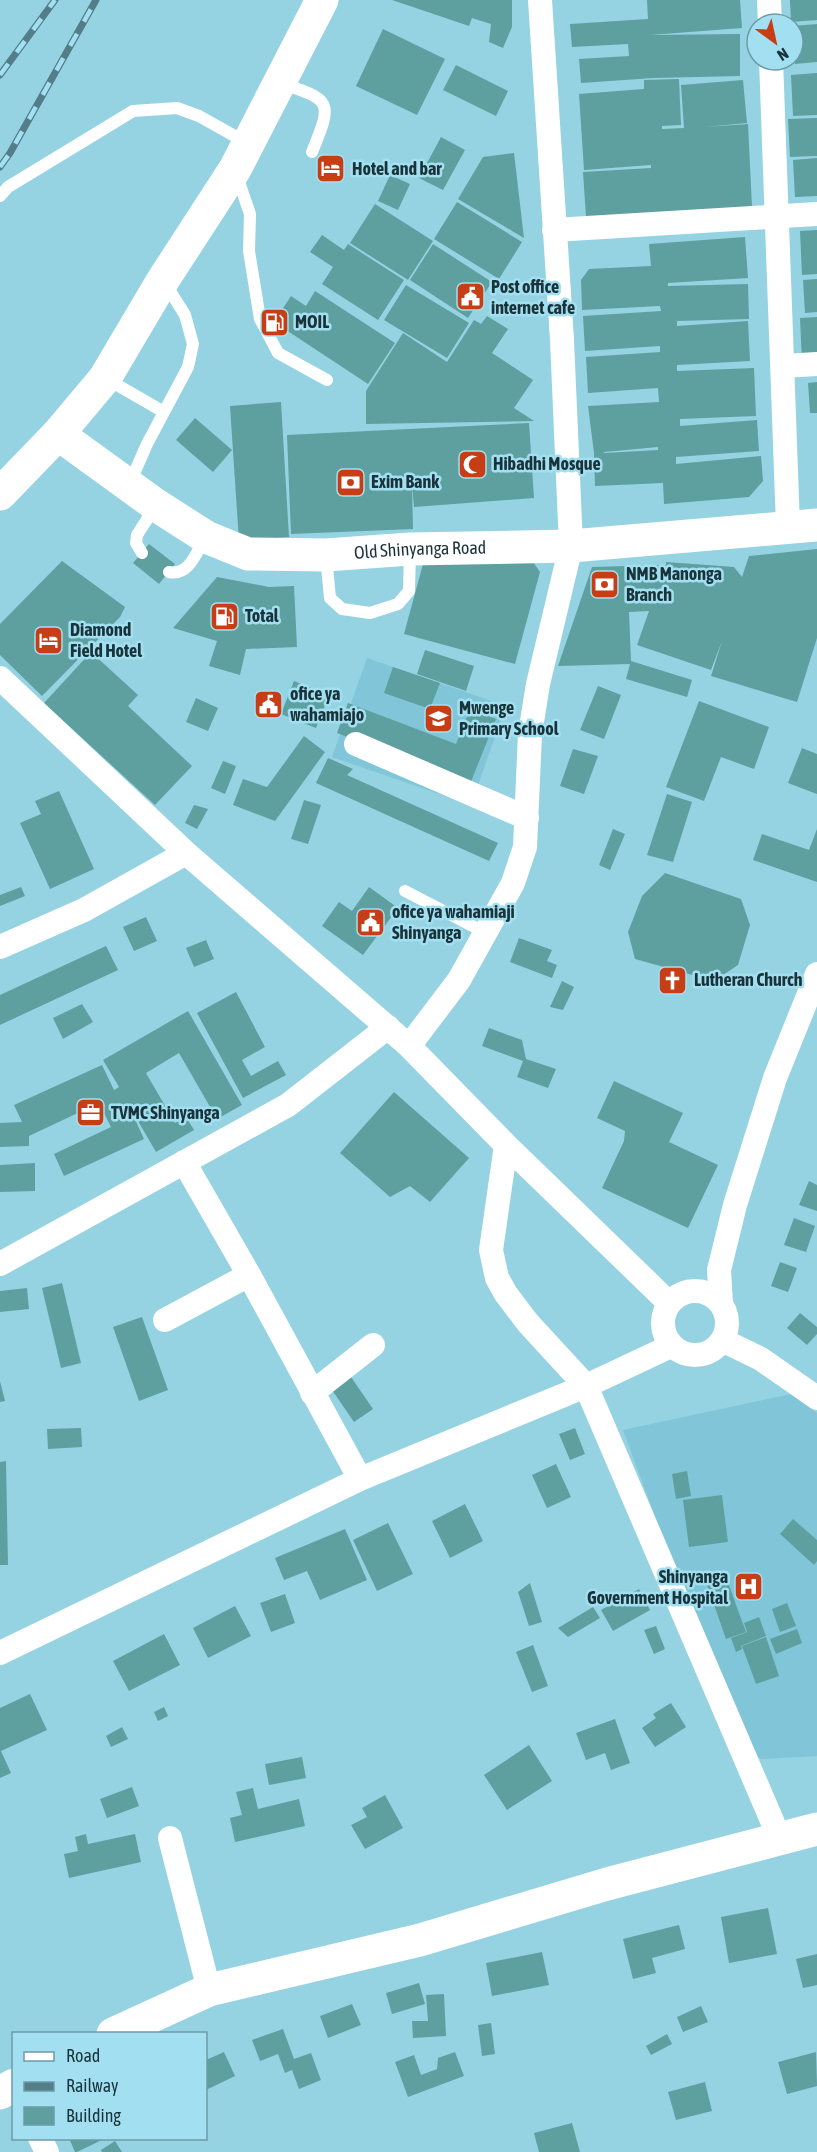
<svg xmlns="http://www.w3.org/2000/svg" width="817" height="2152" font-family="'Asap Condensed',sans-serif">
	<style>
		.built { fill: #80c6d8 }
		.building { fill: #5e9fa0; fill-rule: evenodd }
		.lines { fill: none; stroke-linecap: round; stroke-linejoin: round }
		.lane { stroke: #fff; stroke-width: 12 }
		.street { stroke: #fff; stroke-width: 24 }
		.secondary { stroke: #fff; stroke-width: 33 }
		.highway { stroke: #fff; stroke-width: 33 }
		.rail-casing { stroke: #537d89; stroke-width: 7 }
		.rail { stroke: #a2e0f1; stroke-width: 4.5; stroke-dasharray: 14; stroke-linecap: butt }
		.labels { text-anchor: middle; stroke-width: 5; stroke-linejoin: round; paint-order: stroke }
		.poi-label { font-size: 18px; font-weight: bold; fill: #1a333a; stroke: #a2e0f1; text-anchor: start }
		.street-label { font-size: 18px; fill: #1a333a; stroke: #a2e0f1 }
	</style>
	<rect width="100%" height="100%" fill="#95d3e3"/>
	<path class="built" d="M367,658L506,706L471,805L332,757Z
		M791,1394L817,1413V1756L761,1759L739,1744L623,1430Z"/>
	<path class="building" d="M392,0H512V27L503,48L489,42L491,24L472,18L469,26Z
		M647,0H740L742,28L650,35L740,34V76L653,78L581,83L579,59L629,56L628,44L572,47L570,24L648,19Z
		M790,0H817V20L791,22Z
		M817,24V62L795,64L793,26Z
		M383,29L445,59L417,115L356,86Z
		M456,65L508,91L496,116L443,90Z
		M817,73V115L793,116L791,75Z
		M679,79L681,125L662,126V129L684,128L681,85L743,80L747,123L705,127L748,124L752,207L586,217L583,172L651,168V165L584,170L579,94L644,89V80Z
		M817,118V156L790,157L788,119Z
		M441,137L465,150L443,190L419,178Z
		M514,153L524,238L458,199L483,157Z
		M817,158V196L795,197L793,160Z
		M390,175L410,184L398,210L378,201Z
		M457,202L522,242L499,279L434,239Z
		M375,204L433,241L408,280L350,243Z
		M817,230V274L802,275L800,231Z
		M322,235L344,250L348,244L404,280L378,320L322,284L333,267L310,252Z
		M745,237L748,278L668,283V286L748,284L749,319L677,321V326L748,321L750,361L677,365V371L754,368L756,416L680,419V426L757,420L759,451L676,457V464L761,456L763,481L749,497L664,504L663,483L595,486L594,453L588,406L659,402L658,388L588,393L586,357L660,352V346L585,351L583,316L661,311L660,306L582,310L581,280L589,269L651,266L649,244ZM658,447V450L604,453V452Z
		M433,244L492,282L468,318L410,280Z
		M817,279V312L805,313L803,280Z
		M406,285L469,323L447,358L384,320Z
		M315,291L395,343L368,384L274,322L291,296L306,306Z
		M487,316L508,329L492,353L533,380L514,408L534,421L366,424V391L403,333L447,362L474,320L481,324Z
		M817,317V361L802,362L800,318Z
		M817,382V413H810L808,383Z
		M281,402L289,537L239,541L230,406Z
		M195,418L232,450L213,472L176,440Z
		M529,423L534,498L414,507L412,484L413,529L291,534L287,435Z
		M149,544L175,564L159,584L133,563Z
		M817,549V638L797,702L711,676L722,641L711,670L637,645L649,611L629,612L631,661L692,680L687,697L626,679L630,664L558,666L592,567L666,565V562L734,567L742,577L749,556Z
		M529,556L540,572L515,664L404,634L423,564Z
		M62,561L125,607L120,617L42,696L0,655V624Z
		M217,577L269,587L294,586L297,647L246,649L240,675L209,666L217,641L173,628Z
		M425,650L474,666L466,691L417,674Z
		M91,652L138,695L128,706L192,766L155,805L44,703Z
		M393,667L440,683L430,709L384,693Z
		M294,681L329,695L316,728L281,714Z
		M598,686L621,695L604,739L580,730Z
		M196,698L218,708L208,731L186,722Z
		M699,701L769,727L754,769L721,757L704,801L666,787Z
		M348,703L456,744L470,709L496,719L470,784L337,733Z
		M304,736L325,752L275,821L233,805L243,779L267,787Z
		M802,748L817,754V794L788,783Z
		M573,749L598,756L584,794L560,786Z
		M328,758L353,769L347,775L498,843L489,861L316,783Z
		M223,761L236,766L225,794L211,788Z
		M59,791L94,869L50,889L20,823L41,814L35,801Z
		M667,794L692,802L673,862L647,855Z
		M304,800L321,805L308,844L291,839Z
		M194,805L208,809L197,829L185,823Z
		M613,829L625,834L610,870L599,865Z
		M817,829V882L753,860L762,834L809,850Z
		M665,873L741,899L750,925L738,965L714,981L635,959L628,932L642,896Z
		M21,887L25,896L0,906V895Z
		M369,887L398,908L363,955L322,926L339,902L352,911Z
		M146,917L157,941L134,951L123,927Z
		M519,938L552,950L547,961L557,965L552,978L510,962Z
		M206,940L214,959L194,967L186,948Z
		M106,946L118,970L0,1025V995Z
		M562,981L574,987L563,1010L550,1007Z
		M236,992L265,1047L242,1060L251,1076L278,1061L286,1075L243,1098L197,1013Z
		M82,1004L93,1022L63,1039L53,1018Z
		M188,1011L242,1105L217,1119L179,1053L146,1073L175,1123L186,1117L194,1130L156,1152L127,1102L144,1139L64,1176L54,1154L111,1127L99,1103L29,1136V1146L0,1147V1123L22,1122L14,1105L102,1065L114,1090L119,1087L103,1060Z
		M489,1028L522,1040L526,1059L556,1069L548,1088L517,1077L523,1061L482,1046Z
		M614,1081L683,1113L669,1142L718,1165L688,1228L602,1188L624,1141L625,1131L597,1118Z
		M394,1092L469,1158L430,1202L410,1186L390,1197L340,1153Z
		M35,1163V1191L0,1192V1165Z
		M809,1181L817,1185V1211L799,1205Z
		M794,1218L815,1226L806,1252L784,1245Z
		M780,1262L797,1268L788,1292L771,1286Z
		M62,1283L81,1363L61,1368L42,1288Z
		M27,1288L29,1309L0,1312V1291Z
		M800,1313L817,1327V1334L807,1345L787,1328Z
		M142,1317L168,1390L139,1401L113,1327Z
		M351,1377L373,1409L354,1422L332,1390Z
		M0,1381L5,1401L0,1402Z
		M81,1428L82,1447L48,1449L47,1429Z
		M575,1428L585,1454L570,1460L559,1434Z
		M6,1461L8,1565H0V1462Z
		M556,1464L571,1497L547,1508L532,1475Z
		M687,1471L691,1496L676,1499L672,1474Z
		M722,1495L728,1542L689,1547L683,1500Z
		M465,1504L483,1541L450,1558L432,1521Z
		M793,1519L817,1540V1561L814,1565L780,1534Z
		M388,1523L413,1574L377,1591L353,1540Z
		M345,1529L367,1580L320,1600L307,1571L284,1580L275,1558Z
		M724,1572L746,1632L726,1639L705,1579Z
		M530,1583L542,1622L529,1626L518,1592Z
		M639,1589L650,1610L613,1631L601,1610Z
		M285,1594L295,1623L271,1632L260,1603Z
		M787,1603L796,1626L780,1632L772,1609Z
		M235,1606L251,1636L208,1658L193,1628Z
		M593,1607L600,1618L568,1637L558,1628Z
		M759,1617L766,1636L741,1646L742,1649L736,1652L731,1638L747,1632L744,1623Z
		M656,1626L665,1649L654,1654L644,1630Z
		M797,1629L802,1643L776,1654L770,1639Z
		M164,1634L180,1665L129,1691L113,1661Z
		M766,1637L779,1676L756,1684L742,1646Z
		M533,1645L548,1686L532,1692L516,1652Z
		M30,1694L47,1730L1,1751L11,1773L0,1778V1708Z
		M671,1703L686,1727L655,1747L642,1728L656,1718L653,1714Z
		M164,1707L168,1716L158,1721L154,1712Z
		M615,1719L630,1763L611,1770L605,1753L586,1760L576,1733Z
		M122,1727L128,1739L111,1747L106,1736Z
		M529,1745L552,1781L507,1810L484,1775Z
		M302,1757L306,1778L269,1785L265,1764Z
		M132,1787L139,1806L107,1818L100,1799Z
		M253,1788L258,1809L299,1799L305,1826L235,1842L230,1818L242,1815L236,1792Z
		M385,1795L403,1828L365,1849L351,1825L367,1817L362,1808Z
		M86,1834L88,1844L135,1834L141,1862L69,1878L64,1854L78,1851L75,1837Z
		M768,1908L777,1954L729,1963L721,1917Z
		M679,1925L685,1949L652,1958L656,1973L633,1979L623,1939Z
		M542,1952L549,1985L492,1996L486,1963Z
		M817,1954V1985L803,1988L796,1959Z
		M419,1983L425,2004L392,2014L386,1993Z
		M444,1994L446,2036L413,2038L412,2021H428L426,1995Z
		M352,2004L361,2025L328,2038L320,2016Z
		M701,2006L708,2022L683,2032L677,2017Z
		M491,2023L495,2054L482,2056L478,2025Z
		M283,2029L294,2059L311,2053L321,2080L299,2089L292,2070L285,2073L278,2054L260,2061L252,2040Z
		M667,2034L672,2044L651,2055L646,2046Z
		M224,2052L235,2076L206,2090V2060Z
		M455,2052L464,2076L408,2097L395,2062L414,2055L421,2075L437,2069L438,2058Z
		M816,2052L817,2086L787,2094L778,2062Z
		M705,2082L712,2111L676,2120L668,2092Z
		M572,2123L580,2152H539L534,2133Z
		M69,2138H106L77,2152H75Z
		M115,2141L122,2152H102L101,2150Z"/>
	<g class="lines">
		<path class="lane" d="M280,83C332,100 333,101 312,152
			M237,176L250,214L249,251L260,319L278,353L327,380
			M0,196L8,187L133,111L177,108L199,116L247,143
			M105,378L164,412
			M129,485L147,444L188,367L193,344L185,315L165,283
			M142,553L136,543L137,535L155,507
			M326,556L330,598L342,609L370,613L398,604L409,591L410,550
			M169,572C189,576 196,553 205,538
			M405,891L486,933"/>
		<path class="street" d="M769,0L770,24
			M771,60L788,526
			M554,230L817,214
			M783,366L817,364
			M0,678L186,853L409,1046L506,1145L669,1303
			M356,744L527,818
			M0,947L84,910L186,853
			M409,1046L459,980L513,883L525,847L530,734L538,684L571,546L562,340L540,0
			M506,1145L491,1250L497,1278L506,1294L528,1323L586,1386L779,1837
			M184,1162L249,1275L360,1479
			M0,1264L288,1105L388,1027
			M663 1323a32 32 0 1 1 64 0a32 32 0 1 1-64 0Z
			M721,1304L719,1270L735,1205L775,1078L817,974
			M165,1320L249,1275
			M722,1340L761,1359L817,1398
			M312,1393L373,1345
			M0,1653L360,1479L586,1386L671,1346
			M170,1838L209,1990
			M40,2138L47,2152"/>
		<g class="secondary">
			<path id="s1" d="M58,434L156,505L206,537L248,554L326,555L410,549L571,546L817,525"/>
			<path d="M113,2034L209,1990L420,1940L607,1884L817,1829"/>
			<path d="M0,2093L14,2085"/>
		</g>
		<path class="highway" d="M0,494L58,434L105,378L163,280L235,169L322,0"/>
		<defs>
			<path id="rail" d="M0,75L55,0
				M0,167L10,153L96,0"/>
		</defs>
		<use href="#rail" class="rail-casing"/>
		<use href="#rail" class="rail"/>
	</g>
	<defs>
		<symbol id="hotel-square" viewBox="-11 -11 22 22"><rect x="-9" y="-9" width="18" height="18" rx="4" fill="#c73e16" stroke="#a2e0f1"/><path d="M-6-4.5h1.5V1H6V5H4.5V3h-9V5H-6ZM-4 0a1.8 1.8 0 1 1 3.6 0ZM.5 0V-2.5h3Q6-2.5 6 0Z" fill="#fff"/></symbol>
		<symbol id="civic-square" viewBox="-11 -11 22 22"><rect x="-9" y="-9" width="18" height="18" rx="4" fill="#c73e16" stroke="#a2e0f1"/><path d="M-.6-6.5H3V-4.5H.6V-3L4-1V1h2V6H-6V1h2V-1L-.6-3ZM-1.2 2.5V6h2.4V2.5Z" fill="#fff"/></symbol>
		<symbol id="fuel-square" viewBox="-11 -11 22 22"><rect x="-9" y="-9" width="18" height="18" rx="4" fill="#c73e16" stroke="#a2e0f1"/><path d="M-5.5-6h7V0h2V4h1.3V-2.5L3-4.5l.8-.8L6-3V5H2.5V1h-1V6h-7ZM-4.2-4.7v3.2H.2V-4.7Z" fill="#fff"/></symbol>
		<symbol id="mosque-square" viewBox="-11 -11 22 22"><rect x="-9" y="-9" width="18" height="18" rx="4" fill="#c73e16" stroke="#a2e0f1"/><path d="M3.5-4.9A6 6 0 1 0 3.5 4.9A5 5 0 1 1 3.5-4.9Z" fill="#fff"/></symbol>
		<symbol id="bank-square" viewBox="-11 -11 22 22"><rect x="-9" y="-9" width="18" height="18" rx="4" fill="#c73e16" stroke="#a2e0f1"/><path d="M-6-4H6V4H-6ZM0-2.3a2.3 2.3 0 1 0 0 4.6a2.3 2.3 0 1 0 0-4.6Z" fill="#fff"/></symbol>
		<symbol id="school-square" viewBox="-11 -11 22 22"><rect x="-9" y="-9" width="18" height="18" rx="4" fill="#c73e16" stroke="#a2e0f1"/><path d="M0-5L7-2L0 1L-7-2ZM-4 1L0 2.5L4 1V4Q0 6-4 4Z" fill="#fff"/></symbol>
		<symbol id="church-square" viewBox="-11 -11 22 22"><rect x="-9" y="-9" width="18" height="18" rx="4" fill="#c73e16" stroke="#a2e0f1"/><path d="M-1.2-6h2.4v3.5h3.3v2.4h-3.3V6h-2.4V-.1h-3.3v-2.4h3.3Z" fill="#fff"/></symbol>
		<symbol id="office-square" viewBox="-11 -11 22 22"><rect x="-9" y="-9" width="18" height="18" rx="4" fill="#c73e16" stroke="#a2e0f1"/><path d="M-6-3h4V-5.5h4V-3h4V5H-6ZM-1-4.5V-3h2v-1.5ZM-6 0V1H6V0Z" fill="#fff"/></symbol>
		<symbol id="hospital-square" viewBox="-11 -11 22 22"><rect x="-9" y="-9" width="18" height="18" rx="4" fill="#c73e16" stroke="#a2e0f1"/><path d="M-5-5h3v3.5h4V-5h3V5h-3V1.5h-4V5h-3Z" fill="#fff"/></symbol>
	</defs>
	<g fill-rule="evenodd">
		<use href="#hotel-square" x="314" y="152" width="33" height="33"/>
		<use href="#civic-square" x="454" y="280" width="33" height="33"/>
		<use href="#fuel-square" x="258" y="306" width="33" height="33"/>
		<use href="#mosque-square" x="456" y="448" width="33" height="33"/>
		<use href="#bank-square" x="334" y="466" width="33" height="33"/>
		<use href="#bank-square" x="588" y="568" width="33" height="33"/>
		<use href="#fuel-square" x="208" y="600" width="33" height="33"/>
		<use href="#hotel-square" x="32" y="624" width="33" height="33"/>
		<use href="#civic-square" x="252" y="688" width="33" height="33"/>
		<use href="#school-square" x="422" y="702" width="33" height="33"/>
		<use href="#civic-square" x="354" y="906" width="33" height="33"/>
		<use href="#church-square" x="656" y="964" width="33" height="33"/>
		<use href="#office-square" x="74" y="1096" width="33" height="33"/>
		<use href="#hospital-square" x="732" y="1570" width="33" height="33"/>
	</g>
	<g class="labels">
		<g class="poi-label">
			<text x="352" y="175">Hotel and bar</text>
			<text x="491" y="293">Post office<tspan x="491" dy="21">internet cafe</tspan></text>
			<text x="295" y="328">MOIL</text>
			<text x="493" y="470">Hibadhi Mosque</text>
			<text x="371" y="488">Exim Bank</text>
			<text x="626" y="580">NMB Manonga<tspan x="626" dy="21">Branch</tspan></text>
			<text x="245" y="622">Total</text>
			<text x="70" y="636">Diamond<tspan x="70" dy="21">Field Hotel</tspan></text>
			<text x="290" y="700">ofice ya<tspan x="290" dy="21">wahamiajo</tspan></text>
			<text x="459" y="714">Mwenge<tspan x="459" dy="21">Primary School</tspan></text>
			<text x="392" y="918">ofice ya wahamiaji<tspan x="392" dy="21">Shinyanga</tspan></text>
			<text x="694" y="986">Lutheran Church</text>
			<text x="111" y="1119">TVMC Shinyanga</text>
			<text x="728" y="1583" text-anchor="end">Shinyanga<tspan x="728" dy="21">Government Hospital</tspan></text>
		</g>
		<g class="street-label">
			<text dy="6" stroke="none"><textPath href="#s1" startOffset="398">Old Shinyanga Road</textPath></text>
		</g>
	</g>
	<rect x="12" y="2032" width="195" height="108" fill="#a2e0f1" stroke="#6c9ba8" stroke-width="1.5"/>
	<rect x="24" y="2052" width="30" height="9" fill="#ffffff" stroke="#6c9ba8" stroke-width="1.5"/>
	<text x="66" y="2062" font-size="18" fill="#1a333a">Road</text>
	<rect x="24" y="2082" width="30" height="9" fill="#537d89" stroke="#6c9ba8" stroke-width="1.5"/>
	<text x="66" y="2092" font-size="18" fill="#1a333a">Railway</text>
	<rect x="24" y="2107" width="30" height="18" fill="#5e9fa0" stroke="#6c9ba8" stroke-width="1.5"/>
	<text x="66" y="2122" font-size="18" fill="#1a333a">Building</text>
	<g transform="translate(775 42) rotate(147)"><circle r="28" fill="#a2e0f1" stroke="#6c9ba8" stroke-width="1.5"/>
	<path d="M0-4.5L10 22L0 15L-10 22Z" fill="#c73e16"/>
	<text y="-9" font-size="16" font-weight="bold" text-anchor="middle" fill="#1a333a">N</text>
	</g>
</svg>
